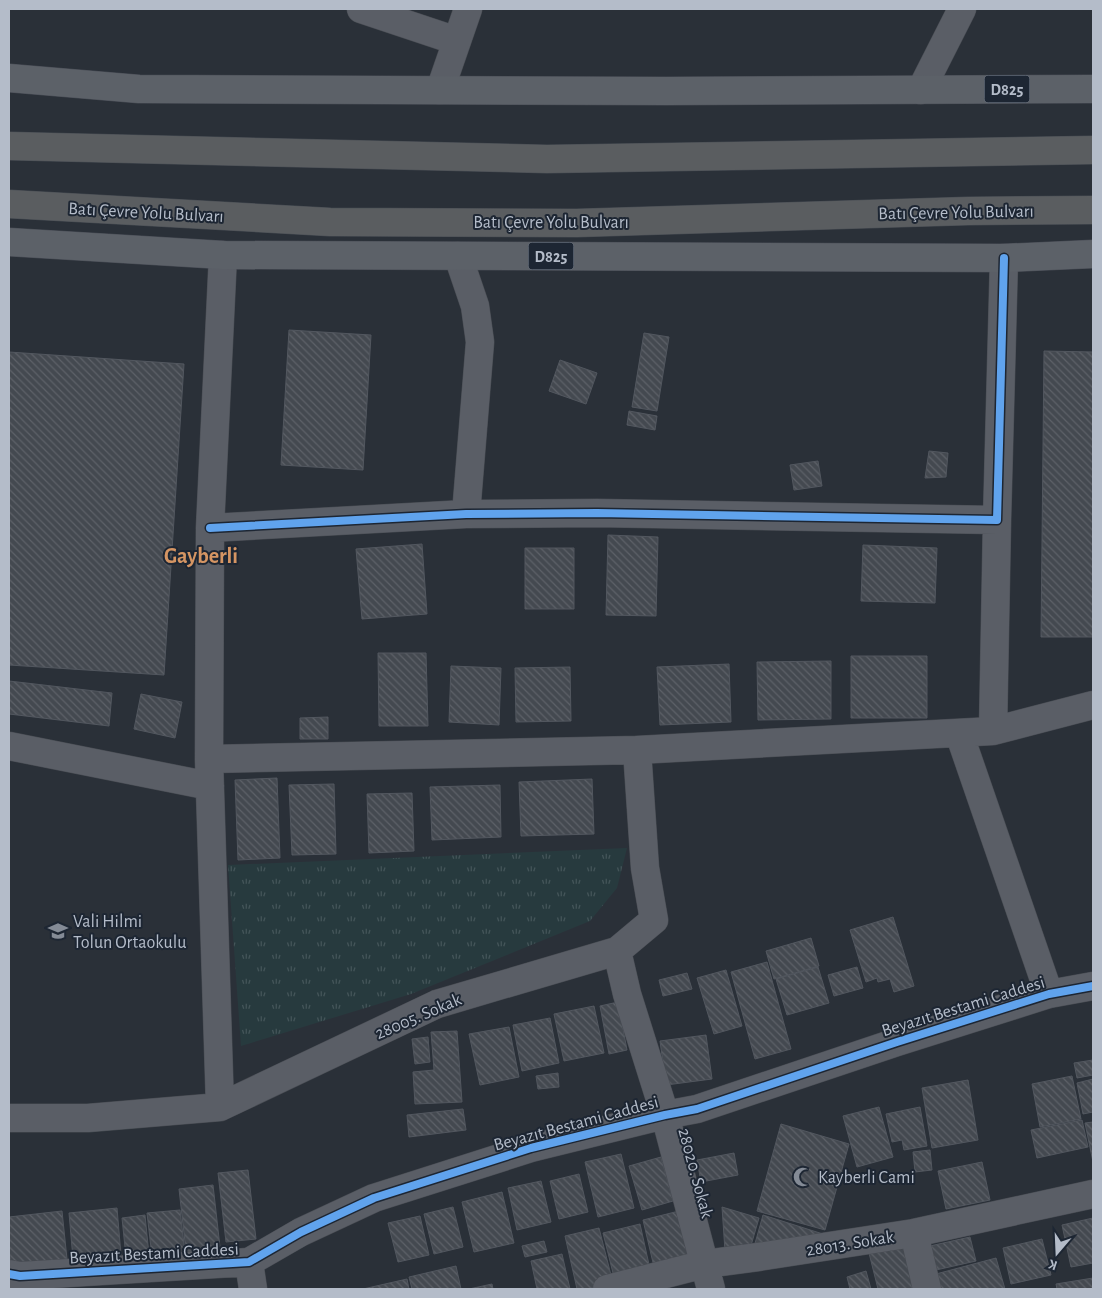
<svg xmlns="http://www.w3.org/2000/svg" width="1102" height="1298" font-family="'Alegreya Sans',sans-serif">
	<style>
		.park { fill: url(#park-tufts) }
		.building { fill: url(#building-back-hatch); stroke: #52575f }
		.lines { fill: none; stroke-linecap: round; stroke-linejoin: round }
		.minor-casing { stroke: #484c53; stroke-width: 29 }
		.major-casing { stroke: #484c55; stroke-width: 29 }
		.highway-casing { stroke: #474c53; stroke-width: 29 }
		.minor { stroke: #5a5e66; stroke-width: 28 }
		.major { stroke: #5c6168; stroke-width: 28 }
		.highway { stroke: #5a5d60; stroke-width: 28 }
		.cycleway-casing { stroke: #1d2633; stroke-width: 11 }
		.cycleway { stroke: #60a3ed; stroke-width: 8 }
		.labels { text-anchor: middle; stroke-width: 4; stroke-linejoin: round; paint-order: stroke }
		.shield { fill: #1d2633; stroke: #878f9c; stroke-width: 1 }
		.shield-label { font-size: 16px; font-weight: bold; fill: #b4bcc9 }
		.street-label { font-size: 18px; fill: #b4bcc9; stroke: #1d2633 }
		.poi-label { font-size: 18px; fill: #b4bcc9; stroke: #1d2633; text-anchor: start }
		.district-label { font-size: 22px; font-weight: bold; fill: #d59563; stroke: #1d2633 }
	</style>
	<defs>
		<pattern id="park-tufts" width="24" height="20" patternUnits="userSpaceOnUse" patternTransform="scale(1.25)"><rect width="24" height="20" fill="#273a3e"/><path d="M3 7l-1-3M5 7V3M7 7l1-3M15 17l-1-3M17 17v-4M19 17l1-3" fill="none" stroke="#445559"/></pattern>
		<pattern id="building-back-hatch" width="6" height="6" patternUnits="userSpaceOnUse" patternTransform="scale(1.25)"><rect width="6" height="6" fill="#444950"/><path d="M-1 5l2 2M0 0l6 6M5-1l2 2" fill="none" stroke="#5d6168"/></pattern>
	</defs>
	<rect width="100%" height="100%" fill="#2a3038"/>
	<path class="park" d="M627,848L617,888L590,921L411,994L241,1046L228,865Z"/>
	<path class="building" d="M289,330L371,335L363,470L281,465Z
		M644,333L669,337L657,411L632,407Z
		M1044,351L1093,352V637H1041Z
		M9,352L184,364L164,675L9,665Z
		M560,360L597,373L586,404L549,391Z
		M629,411L657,416L655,430L627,425Z
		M929,451L948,453L946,477L925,478Z
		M818,461L822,486L794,490L790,465Z
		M608,535L658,537L656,616L606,615Z
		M422,544L427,614L362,619L356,549Z
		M863,545L937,548L935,603L861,601Z
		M525,548H574V609H525Z
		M378,653H426L428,726H379Z
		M851,656H927V718H851Z
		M831,661V719L758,720L757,662Z
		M729,664L731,722L660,725L657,667Z
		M451,666L501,668L499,725L449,722Z
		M570,667L571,721L516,722L515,668Z
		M9,681L112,693L109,726L9,714Z
		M141,694L182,702L175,738L134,729Z
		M328,717V739H300V718Z
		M277,778L280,858L238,860L235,780Z
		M592,779L594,834L521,836L519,782Z
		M334,784L336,854L292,855L289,785Z
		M500,785L501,837L432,840L430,787Z
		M412,793L414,851L369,853L367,794Z
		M893,917L914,986L894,992L890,979L878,982L877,978L866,982L850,930Z
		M811,938L819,966L774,979L766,951Z
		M767,962L791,1049L755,1059L731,972Z
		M818,967L829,1003L787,1015L776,979Z
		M857,967L863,988L834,996L828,975Z
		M726,970L742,1026L714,1034L697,978Z
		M687,973L692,989L663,996L659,980Z
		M618,1002L627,1050L609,1054L600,1006Z
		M594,1006L604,1053L564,1061L554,1014Z
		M550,1018L559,1063L522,1071L513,1025Z
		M509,1027L519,1077L480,1085L469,1034Z
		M457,1031L462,1102L415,1104L413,1072L434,1070L431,1032Z
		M706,1035L712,1079L666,1085L660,1041Z
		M428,1037L430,1062L415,1064L412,1039Z
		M1093,1060V1075L1077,1078L1074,1063Z
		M558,1073L559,1087L538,1089L536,1076Z
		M1072,1076L1081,1119L1040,1127L1032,1084Z
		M1093,1079V1112L1083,1114L1077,1083Z
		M968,1080L978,1140L932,1148L922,1088Z
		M879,1107L893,1157L857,1167L843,1116Z
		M920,1107L927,1146L904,1150L902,1140L892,1142L886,1114Z
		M463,1109L466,1130L409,1137L407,1115Z
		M1082,1120L1088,1147L1037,1158L1031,1130Z
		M1093,1122V1162L1085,1123Z
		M781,1124L849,1144L825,1230L757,1211Z
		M930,1150L932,1170L915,1172L913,1152Z
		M734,1153L738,1175L701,1182L697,1160Z
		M621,1154L634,1208L598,1217L585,1162Z
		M661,1157L673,1201L642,1210L629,1166Z
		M982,1162L990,1200L946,1209L938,1171Z
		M248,1170L256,1239L226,1242L218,1173Z
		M579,1174L588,1212L559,1219L550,1181Z
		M541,1181L551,1222L517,1230L508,1188Z
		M213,1185L220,1247L186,1251L179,1189Z
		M502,1192L514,1243L474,1252L462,1202Z
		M453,1207L463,1247L434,1254L424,1214Z
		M722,1207L759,1218L750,1249L725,1251Z
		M117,1208L121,1255L73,1259L69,1213Z
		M180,1210L185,1253L152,1257L147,1213Z
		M62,1211L67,1259L11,1265L9,1249V1217Z
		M679,1211L691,1259L654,1267L643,1220Z
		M145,1215L149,1255L126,1257L122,1218Z
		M763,1215L823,1234L754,1247Z
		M420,1216L429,1255L398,1262L388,1223Z
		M1093,1218V1263L1071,1267L1062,1225Z
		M640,1224L650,1269L614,1277L603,1233Z
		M599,1228L613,1283L587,1289H577L565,1236Z
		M970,1237L976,1261L936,1270L930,1246Z
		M907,1239L919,1287L912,1289H878L868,1249Z
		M1042,1239L1051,1275L1011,1284L1003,1248Z
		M544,1241L547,1252L525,1257L522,1246Z
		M562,1254L570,1289H537L531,1261Z
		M996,1258L1005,1289H940L936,1274Z
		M456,1266L461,1289H412L409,1277Z
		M866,1271L871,1289H850L847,1277Z
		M1093,1278V1289H1057L1056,1284Z
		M407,1279L409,1289H363Z
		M492,1284L493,1289H469Z"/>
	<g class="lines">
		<defs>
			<path id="minor" d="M361,9L457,41
				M440,90L468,9
				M921,90L962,9
				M458,256L475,306L480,342L466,514
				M210,528L466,514L597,513L997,520L1004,258
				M993,731L997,520
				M959,733L1049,994
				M9,746L210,786
				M209,759L637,750L993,731L1093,705
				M617,951L627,994L665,1115L711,1289
				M220,1107L209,759L210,528L223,255
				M9,1118H88L220,1107L437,1004L617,951L654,920L645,868L637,750
				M914,1233L927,1289
				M249,1262L253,1289
				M9,1274L20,1276L249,1262L301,1232L374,1198L531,1148L665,1115L697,1109L897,1042L1049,994L1093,986
				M607,1289L705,1264L758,1257L914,1233L1093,1194"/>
			<path id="major" d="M9,78L139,89L667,91L1093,89
				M9,242L223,255L1004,258L1093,254"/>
			<path id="highway" d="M9,146L547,159L1093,150
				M9,204L330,222L577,223L968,211L1093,210"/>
		</defs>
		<use href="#minor" class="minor-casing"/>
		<use href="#major" class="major-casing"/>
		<use href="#highway" class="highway-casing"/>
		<use href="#minor" class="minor"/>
		<use href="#major" class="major"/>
		<use href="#highway" class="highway"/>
		<defs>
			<path id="cycleway" d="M210,528L466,514L597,513L997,520L1004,258
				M9,1274L20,1276L249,1262L301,1232L374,1198L531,1148L665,1115L697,1109L897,1042L1049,994L1093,986"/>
		</defs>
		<use href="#cycleway" class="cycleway-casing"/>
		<use href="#cycleway" class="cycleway"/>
	</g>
	<defs>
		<symbol id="school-bare" viewBox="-9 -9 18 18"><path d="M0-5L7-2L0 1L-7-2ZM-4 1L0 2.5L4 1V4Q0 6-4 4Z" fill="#848b96" stroke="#1d2633" stroke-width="2.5" paint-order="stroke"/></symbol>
		<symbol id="mosque-bare" viewBox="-9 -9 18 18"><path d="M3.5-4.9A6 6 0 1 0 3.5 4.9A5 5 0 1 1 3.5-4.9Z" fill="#848b96" stroke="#1d2633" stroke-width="2.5" paint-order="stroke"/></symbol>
	</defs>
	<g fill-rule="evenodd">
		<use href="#school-bare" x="44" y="917" width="28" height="28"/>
		<use href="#mosque-bare" x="789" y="1163" width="28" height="28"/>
	</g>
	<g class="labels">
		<g class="shield">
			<rect x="984.5" y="75.5" width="45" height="27" rx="4"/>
			<rect x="528.5" y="242.5" width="45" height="27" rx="4"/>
		</g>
		<g class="shield-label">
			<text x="1007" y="95">D825</text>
			<text x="551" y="262">D825</text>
		</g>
		<g class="street-label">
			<text transform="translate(146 212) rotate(3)" y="6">Batı Çevre Yolu Bulvarı</text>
			<text transform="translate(956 212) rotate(-1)" y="6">Batı Çevre Yolu Bulvarı</text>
			<text x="551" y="228">Batı Çevre Yolu Bulvarı</text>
			<text transform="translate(963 1006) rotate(-17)" y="6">Beyazıt Bestami Caddesi</text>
			<text transform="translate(418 1016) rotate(-23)" y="6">28005. Sokak</text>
			<text transform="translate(576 1123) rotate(-15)" y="6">Beyazıt Bestami Caddesi</text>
			<text transform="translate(696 1173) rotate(75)" y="6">28020. Sokak</text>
			<text transform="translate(850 1243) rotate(-9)" y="6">28013. Sokak</text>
			<text transform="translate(154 1253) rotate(-3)" y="6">Beyazıt Bestami Caddesi</text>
		</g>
		<g class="poi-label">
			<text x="73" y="927">Vali Hilmi<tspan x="73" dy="21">Tolun Ortaokulu</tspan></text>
			<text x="818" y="1183">Kayberli Cami</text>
		</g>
		<g class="district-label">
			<text x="201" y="563">Gayberli</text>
		</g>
	</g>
	<rect width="1102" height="1298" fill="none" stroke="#b4bcc9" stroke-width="20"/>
	<g transform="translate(1057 1253) rotate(199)" stroke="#1d2633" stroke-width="4" paint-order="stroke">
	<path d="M0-4L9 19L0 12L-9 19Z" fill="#b4bcc9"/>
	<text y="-8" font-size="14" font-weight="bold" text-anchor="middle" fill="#b4bcc9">K</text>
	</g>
</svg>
